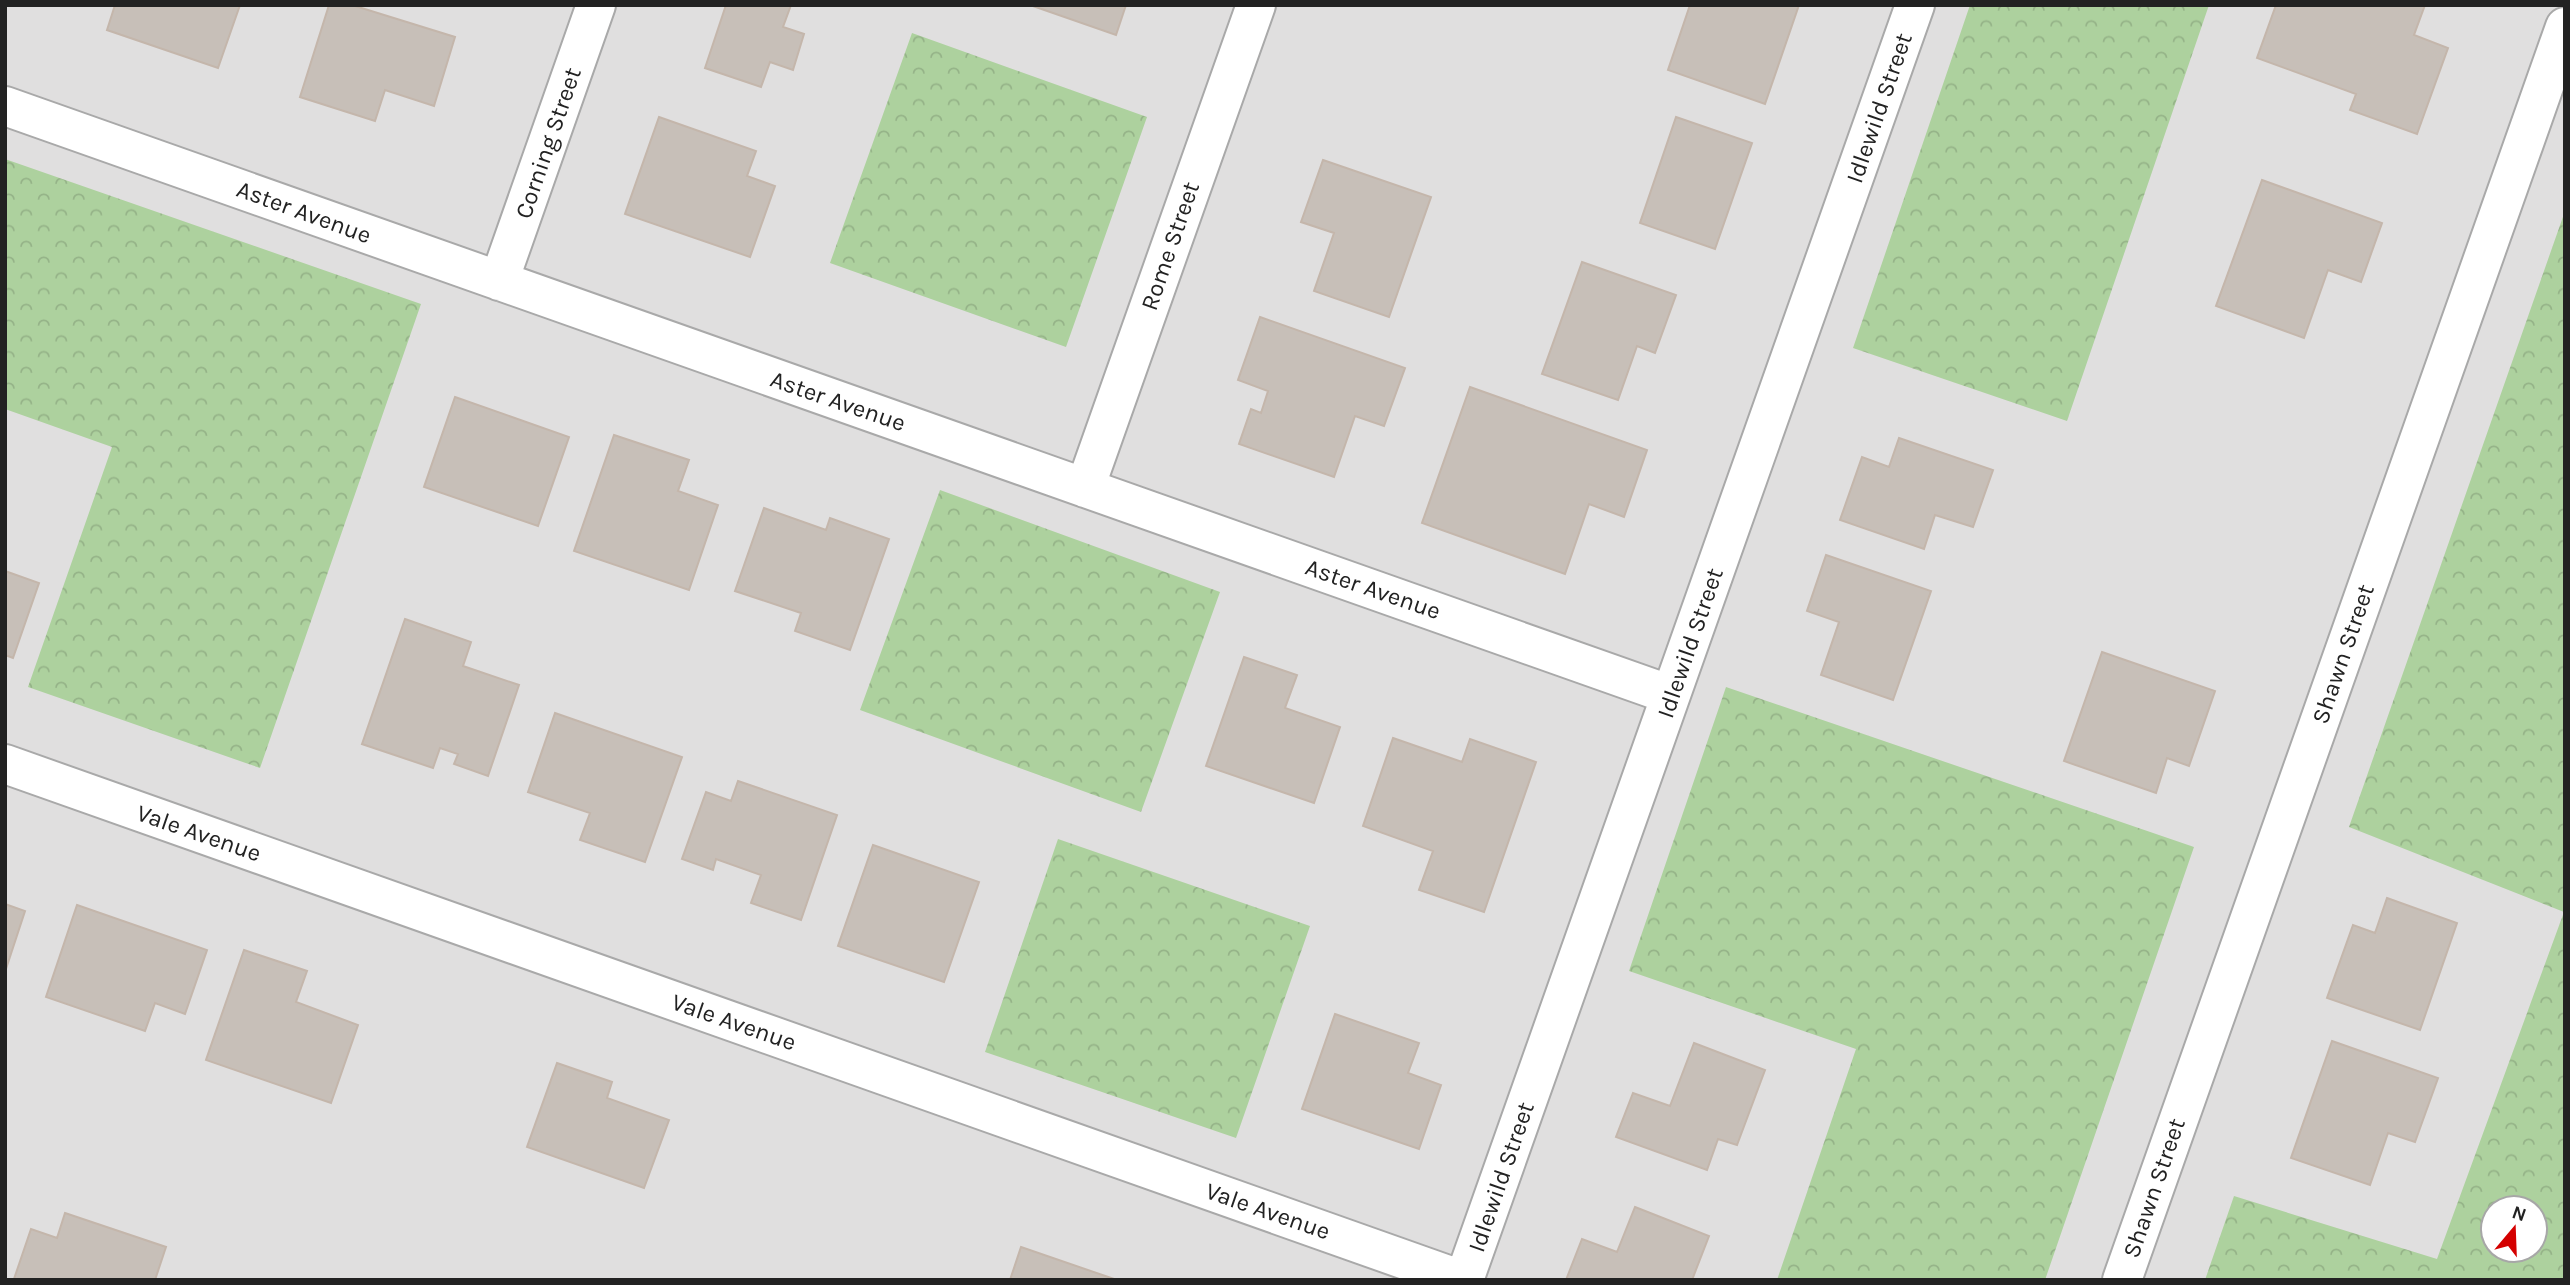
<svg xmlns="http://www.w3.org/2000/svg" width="2570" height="1285" font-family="Karla,sans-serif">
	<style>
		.residential { fill: #e0dfdf; fill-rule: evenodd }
		.forest { fill: url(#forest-crowns); fill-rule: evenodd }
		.building { fill: #c7bfb8; stroke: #c4b6ab; stroke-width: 2 }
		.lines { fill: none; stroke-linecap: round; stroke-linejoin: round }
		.minor-casing { stroke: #a9a9a9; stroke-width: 42 }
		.minor { stroke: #fff; stroke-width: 38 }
		.labels { text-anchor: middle; stroke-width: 7; stroke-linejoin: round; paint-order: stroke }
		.street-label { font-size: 24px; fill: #222; stroke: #fff }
	</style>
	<defs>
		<pattern id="forest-crowns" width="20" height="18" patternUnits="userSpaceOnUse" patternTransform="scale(1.75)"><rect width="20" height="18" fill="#add19e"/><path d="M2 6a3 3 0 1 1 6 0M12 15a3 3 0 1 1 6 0" fill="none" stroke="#95b388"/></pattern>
	</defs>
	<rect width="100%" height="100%" fill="#f2efe9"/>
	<path class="residential" d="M5,5H2565V1280H5ZM2493,1208H2535V1250H2493Z"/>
	<path class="forest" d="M1970,5H2209L2067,421L1853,348Z
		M912,33L1147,117L1066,347L830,263Z
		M5,159L421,304L260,768L28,687L112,447L5,409Z
		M2565,211V1280H2205L2234,1196L2437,1259L2564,912L2349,827ZM2535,1208V1250H2493V1208Z
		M940,490L1220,592L1141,812L860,710Z
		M1726,687L2194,847L2045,1280H1777L1856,1049L1629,971Z
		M1058,839L1310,926L1236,1138L985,1052Z"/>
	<path class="building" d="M115,5H240L218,68L107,30Z
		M329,5H352L455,37L434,106L385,90L375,121L300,97Z
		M726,5H791L783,27L804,34L793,70L770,62L761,87L705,68Z
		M1030,5H1126L1116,35Z
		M1690,5H1799L1765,104L1668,70Z
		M2276,5H2425L2414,35L2448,48L2417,134L2350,110L2356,94L2257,58Z
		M659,117L756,151L747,176L775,186L750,257L625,214Z
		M1676,117L1752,143L1715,249L1640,223Z
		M1323,160L1431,197L1389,317L1314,291L1334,233L1301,222Z
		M2262,180L2382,223L2361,282L2328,270L2304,338L2216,306Z
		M1582,262L1676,295L1655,353L1637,346L1618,400L1542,374Z
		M1260,317L1405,368L1384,426L1355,416L1334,477L1239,444L1251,409L1261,413L1268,391L1238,380Z
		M1470,387L1647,450L1624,517L1589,504L1565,574L1422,523Z
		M455,397L569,437L538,526L424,487Z
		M614,435L689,460L678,491L718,505L689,590L574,551Z
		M1899,438L1993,470L1973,527L1935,515L1924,549L1840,520L1862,457L1889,467Z
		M764,508L826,530L830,518L889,539L850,650L795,631L801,613L735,591Z
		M1826,555L1931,591L1893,700L1821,675L1839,622L1807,611Z
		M5,571L39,583L13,658L5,655Z
		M405,619L471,642L463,666L519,685L488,776L454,764L458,754L440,748L433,768L362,744Z
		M2102,652L2215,691L2189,766L2167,758L2156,793L2064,761Z
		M1244,657L1297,675L1285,708L1340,727L1314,803L1206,766Z
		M555,713L682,757L645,862L580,840L590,813L528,792Z
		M1393,738L1462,762L1470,739L1536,762L1484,912L1419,890L1433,851L1363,826Z
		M738,781L837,815L801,920L751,903L761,875L716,859L713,870L682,859L706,792L731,801Z
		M873,845L979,882L944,982L838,946Z
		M2387,898L2457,923L2420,1030L2327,998L2353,925L2375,933Z
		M5,904L25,911L5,972Z
		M77,905L207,950L185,1014L155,1003L145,1031L46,997Z
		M244,950L307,971L296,1002L358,1025L331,1103L206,1060Z
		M1335,1014L1419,1043L1408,1073L1441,1085L1419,1149L1302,1109Z
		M2332,1041L2438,1078L2415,1142L2388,1133L2370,1185L2291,1158Z
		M1694,1043L1765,1070L1737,1145L1718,1139L1707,1170L1616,1137L1633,1093L1670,1106Z
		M557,1063L612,1082L607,1098L669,1120L644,1188L527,1147Z
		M1635,1207L1709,1236L1692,1280H1566L1582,1239L1617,1252Z
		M65,1213L166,1247L155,1280L14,1279L31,1229L57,1238Z
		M1021,1247L1117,1280H1010Z"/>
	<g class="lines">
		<defs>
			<path id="minor" d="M5,106L1671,695
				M499,281L596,5
				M1085,488L1256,5
				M5,764L1462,1280
				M1464,1280L1915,5
				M2122,1280L2565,27"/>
		</defs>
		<use href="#minor" class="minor-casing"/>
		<use href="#minor" class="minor"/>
	</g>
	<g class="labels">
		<g class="street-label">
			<text transform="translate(1879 108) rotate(-71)" y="8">Idlewild Street</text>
			<text transform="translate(548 143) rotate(-71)" y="8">Corning Street</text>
			<text transform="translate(304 212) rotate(20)" y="8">Aster Avenue</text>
			<text transform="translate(1170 246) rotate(-71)" y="8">Rome Street</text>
			<text transform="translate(838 401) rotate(19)" y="8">Aster Avenue</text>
			<text transform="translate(1373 589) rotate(19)" y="8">Aster Avenue</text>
			<text transform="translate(1690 643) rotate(-71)" y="8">Idlewild Street</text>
			<text transform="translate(2343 654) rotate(-71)" y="8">Shawn Street</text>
			<text transform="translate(199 833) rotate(19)" y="8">Vale Avenue</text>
			<text transform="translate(734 1022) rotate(19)" y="8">Vale Avenue</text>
			<text transform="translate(1501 1177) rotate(-71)" y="8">Idlewild Street</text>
			<text transform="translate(2154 1188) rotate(-71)" y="8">Shawn Street</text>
			<text transform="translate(1268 1211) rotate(19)" y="8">Vale Avenue</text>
		</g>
	</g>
	<rect width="2570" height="1285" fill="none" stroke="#222222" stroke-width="14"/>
	<g transform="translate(2514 1229) rotate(19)"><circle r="33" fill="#ffffff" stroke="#a7a7a7" stroke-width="2"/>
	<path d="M0-5L12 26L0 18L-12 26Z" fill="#d40000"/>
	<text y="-10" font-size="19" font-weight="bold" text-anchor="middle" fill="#222222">N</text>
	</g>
</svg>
